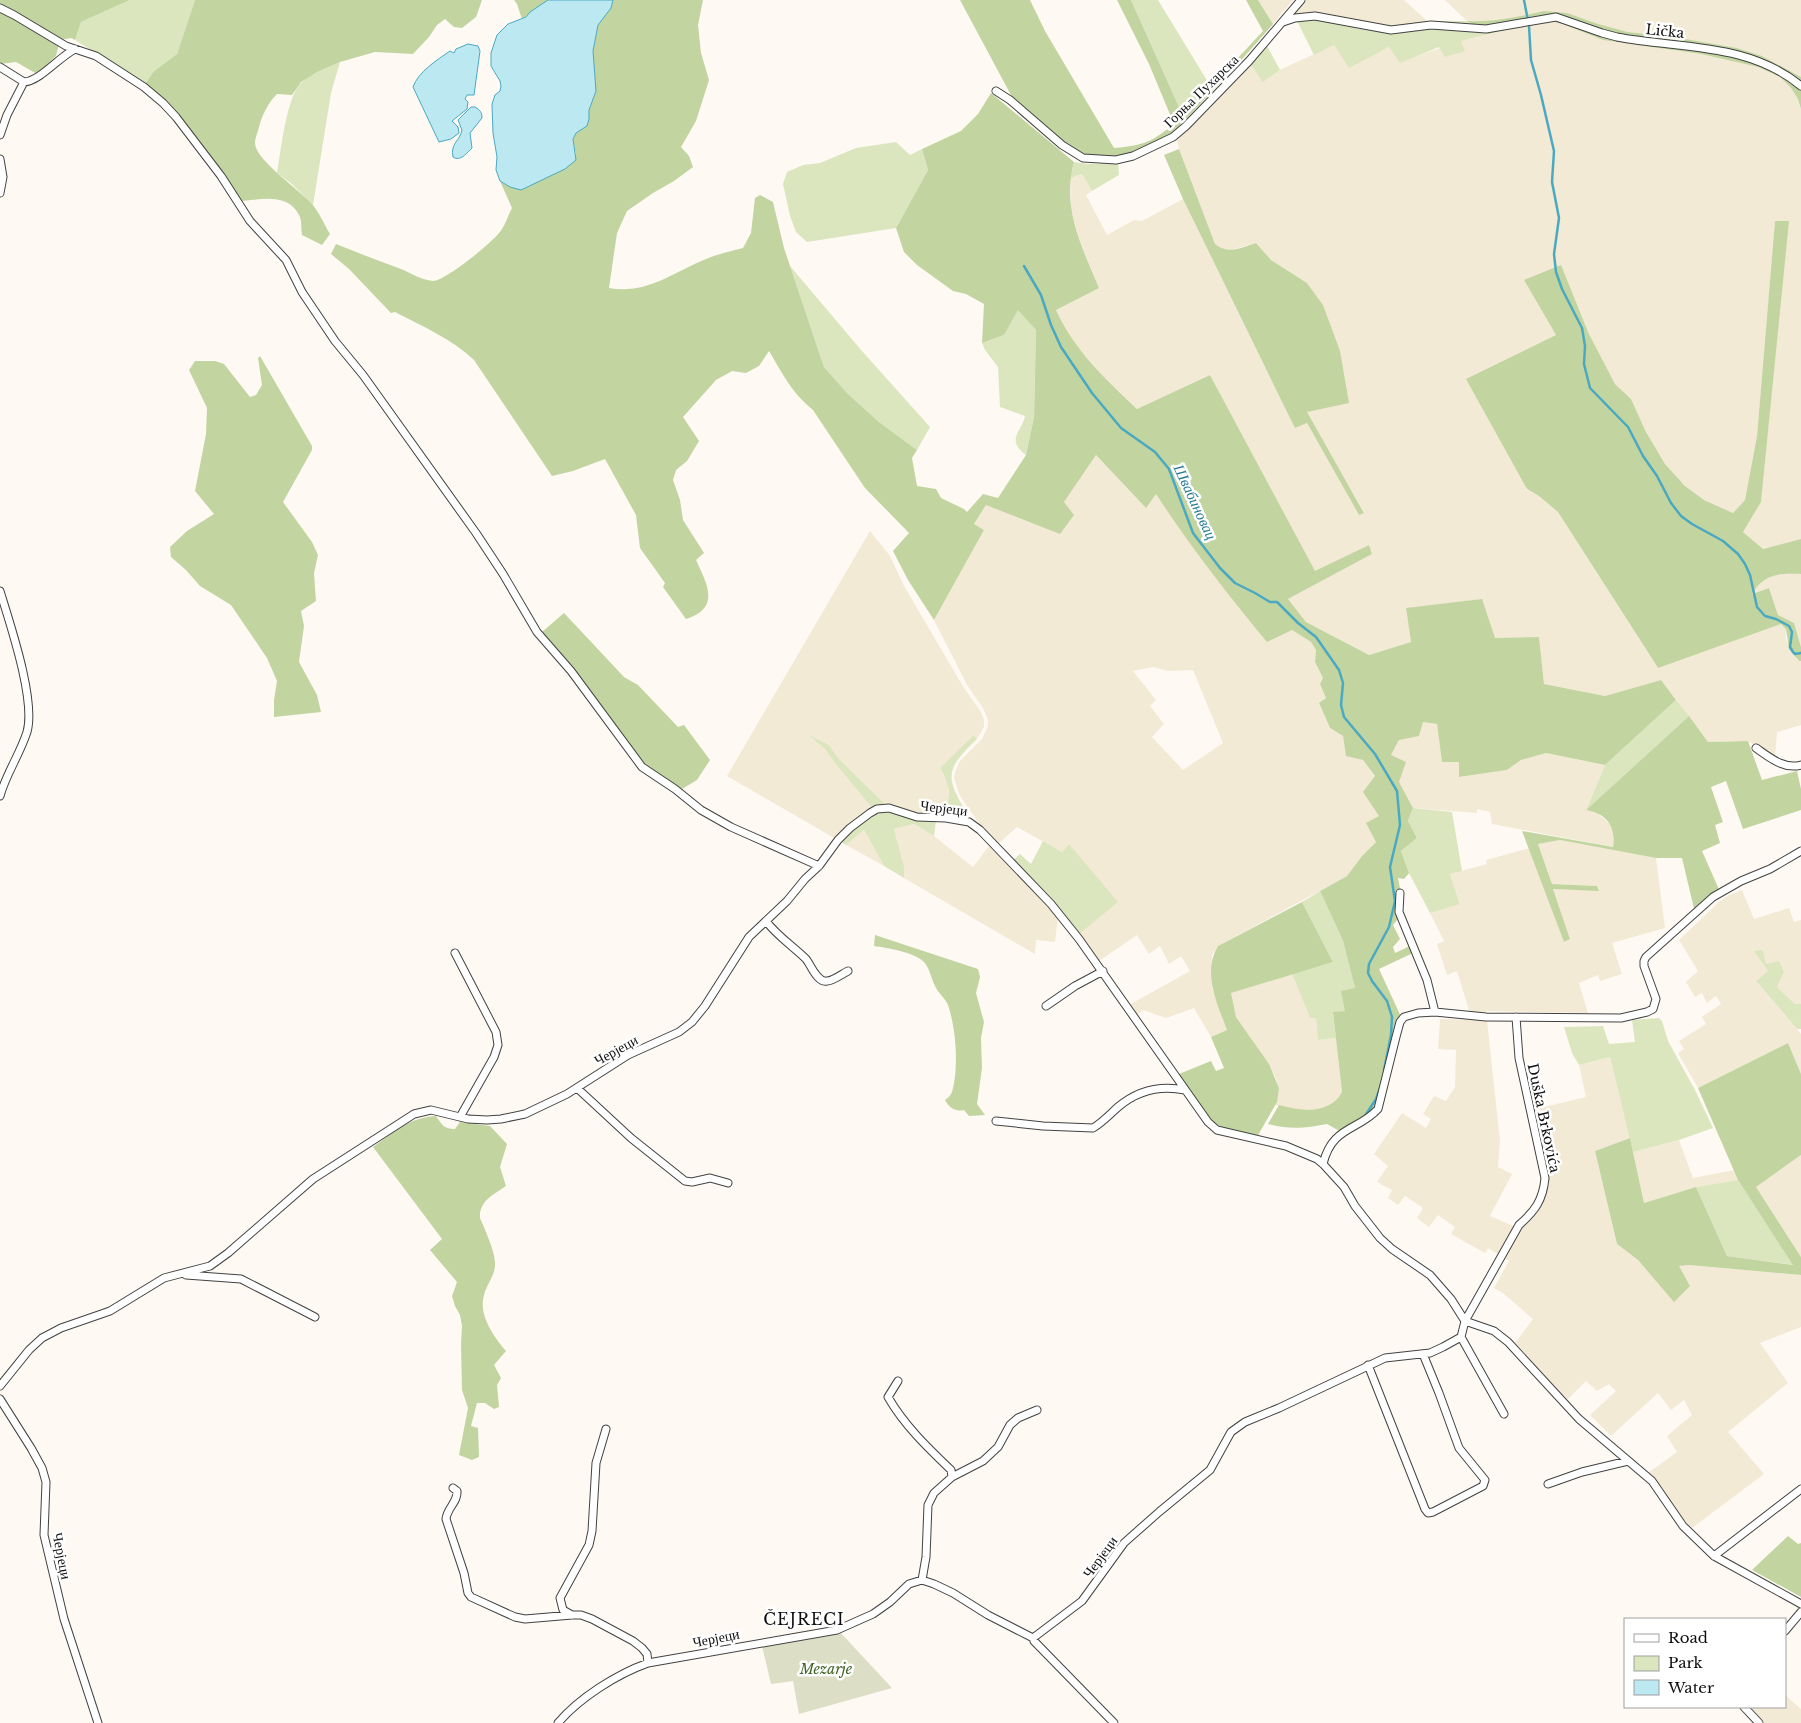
<svg xmlns="http://www.w3.org/2000/svg" width="1801" height="1723" font-family="'Libre Baskerville',serif">
	<style>
		.farmland { fill: #f2ead5; fill-rule: evenodd }
		.green { fill: #dbe6bf }
		.forest { fill: #c2d5a0 }
		.cemetery { fill: #dcdfc5 }
		.water { fill: #bce8f1; stroke: #4aa9c1 }
		.lines { fill: none; stroke-linecap: round; stroke-linejoin: round }
		.stream { stroke: #4aa9c1; stroke-width: 2.5 }
		.minor-casing { stroke: #424242; stroke-width: 9 }
		.minor { stroke: #fff; stroke-width: 7 }
		.labels { text-anchor: middle; stroke-width: 5; stroke-linejoin: round; paint-order: stroke }
		.street-label { font-size: 14px; fill: #0f0f0f; stroke: #fff }
		.park-label { font-size: 14px; font-style: italic; fill: #3e6225; stroke: #fff }
		.water-label { font-size: 15px; font-style: italic; fill: #247b96; stroke: #fff }
		.quarter-label { font-size: 16px; letter-spacing: 1px; fill: #0f0f0f; stroke: #fff }
	</style>
	<rect width="100%" height="100%" fill="#fef9f3"/>
	<path class="farmland" d="M1258,0H1293L1273,24Z
		M1306,0H1404L1427,21L1394,27L1294,15Z
		M1445,0H1801V77L1762,56L1737,48L1680,38L1628,32L1544,11L1511,19L1487,22L1467,21Z
		M1550,21L1563,24L1603,40L1701,54L1758,67L1780,77L1791,88L1798,99L1801,109V539L1762,549L1743,532L1761,502L1788,221L1775,222L1757,436L1745,500L1733,513L1704,500L1685,486L1665,464L1646,432L1631,399L1615,384L1588,332L1524,280L1556,335L1526,489L1539,496L1558,512L1657,667L1775,624H1781L1786,629V640L1798,661H1801V725L1777,732L1775,758L1748,741L1708,742L1661,680L1605,696L1544,684L1539,637L1494,638L1406,608L1411,642L1369,655L1306,622L1288,599L1372,554L1369,545L1315,572L1210,375L1137,409L1097,370L1077,348L1056,310L1099,288L1079,239L1071,210L1070,178L1082,174L1092,191L1086,195L1107,235L1134,220L1142,221L1183,199L1295,428L1307,423L1359,515L1364,512L1306,412L1323,305L1307,283L1271,260L1256,243L1234,249H1220L1215,244L1179,149L1177,140L1212,106L1251,65L1263,83L1275,72L1334,45L1349,67L1389,47L1400,62L1460,41L1527,24Z
		M1096,455L1145,507L1156,494L1292,630L1311,642L1316,650L1315,662L1323,678L1320,684L1326,698L1319,704L1330,728L1343,736L1346,755L1363,760L1375,777L1379,816L1376,842L1362,856L1347,876L1218,946L1212,955L1211,972L1212,988L1227,1030L1211,1037L1194,1008L1166,1018L1143,1010L1137,1015L1129,1005L1190,971L1181,956L1169,964L1160,946L1149,954L1137,935L1099,961L1079,934L1069,844L1062,852L1017,827L997,845L983,829L960,796L954,778L955,772L960,761L982,739L988,726V720L983,708L967,685L934,620L984,530L974,524L986,505L1064,502ZM1153,667L1168,671L1193,670L1223,743L1183,770L1152,737L1164,724L1150,706L1156,700L1133,671Z
		M870,531L890,556L904,586L964,688L981,712L984,720V727L977,739L974,736L940,768L948,785L949,798L944,808L936,811L910,813L885,804L839,759L829,745L810,737L825,749L834,762L872,808L855,819L836,839L727,776Z
		M1792,573L1801,574V647L1794,623L1778,615L1769,588L1751,594L1760,581L1765,578L1776,575Z
		M1423,722L1437,724L1442,762H1459L1460,777L1507,770L1521,760L1546,753L1605,765L1586,810L1596,812L1609,823L1613,829V847L1492,824L1490,812L1477,809V813L1413,808L1399,782L1391,755L1399,740Z
		M914,824L934,836L973,867L990,845L1058,916L1055,942L1036,940L1035,954L904,878V866L894,829Z
		M864,830L884,866L846,845Z
		M1560,840L1656,858L1665,928L1612,943L1622,974L1600,981L1598,975L1579,983L1588,1013L1486,1011L1500,1141L1498,1167L1512,1174L1490,1216L1520,1229L1541,1188H1549L1546,1165L1532,1110L1586,1097L1579,1065L1610,1057L1630,1138L1595,1151L1617,1244L1638,1260L1654,1278L1690,1286L1678,1266L1689,1265L1801,1275V1327L1760,1343L1788,1383L1728,1432L1764,1474L1692,1528L1683,1519L1663,1489L1648,1473L1677,1452L1667,1436L1692,1415L1684,1400L1671,1410L1658,1393L1611,1436L1590,1415L1616,1391L1609,1384L1597,1391L1586,1381L1567,1400L1515,1343L1533,1319L1503,1293L1494,1288L1509,1261L1488,1248L1485,1253L1451,1234L1455,1227L1438,1215L1429,1227L1417,1218L1423,1208L1405,1196L1398,1205L1388,1198L1392,1190L1377,1182L1388,1166L1374,1154L1402,1113L1426,1128L1431,1119L1423,1114L1434,1096L1446,1101L1455,1087L1456,1050L1438,1049L1440,1019L1472,1020L1457,971L1447,975L1437,944L1444,941L1430,913L1460,903L1450,874L1487,864L1486,860L1530,848L1564,942L1570,939L1553,889L1599,890L1597,886L1552,884L1538,844Z
		M1742,890L1754,919L1789,908L1794,922L1801,920V1004H1795L1777,987L1784,972L1766,965L1755,951L1768,971L1756,981L1801,1034V1074L1788,1043L1698,1088L1678,1053L1684,1049L1679,1041L1706,1024L1702,1017L1721,1004L1716,996L1707,1003L1702,993L1695,997L1686,982L1698,971L1679,940L1719,902L1729,895Z
		M1292,974L1310,1018H1316L1318,1040L1336,1038L1342,1092L1333,1104L1317,1109L1296,1110L1275,1105L1279,1088L1275,1076L1251,1038L1236,1017L1230,993Z
		M1679,1140L1693,1178L1734,1170L1738,1180L1696,1187L1644,1203L1633,1152Z
		M1801,1155V1257L1756,1187Z
		M1785,1695L1801,1709V1723H1763L1750,1707H1785Z"/>
	<path class="green" d="M130,0H195L177,54L154,71L145,84L75,40L81,22Z
		M1131,0H1158L1211,87L1185,111L1179,107Z
		M1316,12L1332,17L1394,27L1427,21H1467L1488,34L1461,41L1465,51L1445,57L1439,47L1400,63L1389,47L1349,68L1334,45L1314,55L1294,15Z
		M1267,46L1280,70L1267,79L1263,83L1251,65Z
		M340,62L331,93L313,205L292,184L277,173C281,151 286,100 300,84C309,73 327,68 340,62Z
		M896,142L910,155L922,149L928,170L896,228L807,242L796,232L790,216L783,184L787,172L803,165L820,163L856,148Z
		M1074,162L1088,164L1118,163L1119,175L1092,191L1082,174L1070,178Z
		M790,266L862,351L930,427L917,450L879,422L848,394L824,367Z
		M1018,309L1036,330L1034,417L1026,455C1005,439 1022,432 1025,416L1000,407L998,367L985,350L982,343L1004,335Z
		M1676,700L1689,716L1586,810L1605,765Z
		M808,735L829,745L839,759L885,804L872,808L834,762L825,749Z
		M974,735L977,739C946,769 944,776 967,813L966,816L963,818L932,816L910,813L936,811L944,808C954,795 947,781 940,768Z
		M1413,808L1452,812L1462,871L1450,874L1460,904L1430,913L1409,873L1401,851L1417,838L1408,821Z
		M885,812C903,814 915,822 936,821L934,836L914,824L894,829L904,866V878L884,866L864,830L846,845L841,842C854,829 867,815 885,812Z
		M1043,841L1062,852L1069,844L1118,902L1079,934L1012,861L1020,854L1031,864Z
		M1320,891L1343,941L1355,988L1345,1011L1333,1013L1336,1038L1318,1040L1316,1018H1310L1292,974L1333,962L1302,902Z
		M1763,950L1766,964L1779,961L1784,972L1777,987L1795,1004H1801V1029H1797L1756,981L1768,971L1754,951Z
		M1659,1018L1662,1021L1668,1041L1695,1090L1713,1128L1679,1140L1633,1152L1610,1057L1579,1065L1572,1053L1564,1027L1603,1026L1609,1044L1635,1042L1632,1020Z
		M1738,1180L1794,1265L1727,1256L1696,1187Z"/>
	<path class="forest" d="M0,0H130L81,22L75,40L71,38L60,40L56,56L37,74L16,62L0,64Z
		M195,0H482L476,17L462,28L454,27L445,19L437,25L429,37L413,54L375,52L340,62L317,72L301,82L292,95L277,94C268,103 262,115 259,127C258,132 255,138 255,143C255,160 300,190 312,204C319,212 324,224 330,234L322,245L302,235C301,229 302,220 299,215C288,193 262,199 242,201L168,102L145,84L154,71L177,54Z
		M514,0H548L522,19L517,4Z
		M613,0H703L698,25L701,53L709,80L696,121L681,147L689,156L693,167L674,181L653,193L627,211L617,233L609,288C646,295 674,272 706,259C718,254 731,251 743,248L751,233L755,198L760,195L773,202L784,248L824,367L848,394L879,422L917,450L912,458L917,486L936,489L941,498L964,509L967,512L983,494L998,498L1026,455L1034,417L1036,330L1018,310L1004,335L982,343L984,304L966,294L953,291L917,265L904,252L896,228L928,170L922,149L961,131L978,114L991,93L1074,162C1061,207 1082,247 1099,288L1056,310C1077,354 1103,376 1137,409L1210,375L1315,571L1369,545L1372,554L1288,599L1306,622L1369,655L1411,642L1406,608L1482,599L1495,638L1539,637L1544,684L1605,696L1661,680L1676,700L1605,765L1546,753L1521,760L1507,770L1459,777V762H1442L1437,724L1423,722L1419,736L1399,740L1391,755L1406,762L1399,782L1413,808L1408,821L1417,838L1401,851L1409,873L1404,879L1398,878C1401,895 1407,911 1393,925L1400,939L1393,947L1395,953L1410,946L1413,953L1379,969L1403,1021L1384,1103L1381,1109L1343,1133L1327,1124C1305,1128 1291,1130 1268,1124L1279,1105C1300,1111 1330,1115 1342,1092L1333,1012L1345,1011L1341,991L1355,988L1343,941L1320,891L1347,876L1362,856L1376,842L1366,823L1379,816L1363,792L1375,776L1363,760L1346,756L1343,736L1330,728L1319,703L1326,698L1320,684L1323,678L1315,662L1316,650L1311,642L1292,630L1267,642C1228,595 1190,546 1156,494L1146,508L1096,455L1064,502L1074,515L1060,534L986,505L974,524L984,530L934,620L908,580L893,551L909,533L865,488L813,410C791,392 783,374 769,351L759,366L746,373L732,371L716,380L683,417L699,441L687,461L676,470L673,480L680,500L683,520L704,553L696,560C707,584 721,608 686,619L663,587L665,583L640,548L636,515L605,459L573,471L552,476L474,360C452,339 422,326 395,312L391,313L349,269L331,254L336,244C358,253 379,261 401,269C411,273 421,280 433,281C445,281 495,241 502,229C506,223 508,215 512,208L500,181L510,187L576,155L573,139L576,133L587,126L589,119V110L596,91L593,51L598,25L611,8Z
		M960,0H1030L1045,31L1114,148C1144,145 1150,143 1174,124L1149,64L1117,0H1131L1179,107L1184,111L1211,87L1263,31L1246,0H1258L1273,24C1249,52 1225,78 1200,104C1191,113 1183,123 1173,131C1147,153 1100,167 1070,148L1012,97Z
		M1544,11L1567,13L1598,24L1628,32L1680,38L1737,48L1762,56L1801,77V109L1798,99L1791,88L1780,77L1758,67L1701,54L1603,40L1563,24L1550,21L1527,24L1488,34L1467,21C1494,22 1518,17 1544,11Z
		M1179,149L1215,244C1227,255 1243,247 1256,243L1271,260L1307,283L1323,305L1340,351L1349,403L1307,412L1364,513L1359,515L1307,423L1295,428L1287,412L1183,199L1164,155Z
		M1775,221H1789L1761,502L1743,532L1763,549L1801,539V574C1780,573 1763,574 1752,594L1769,588L1778,615L1794,623L1801,647V661H1799L1789,649L1786,629L1781,624L1658,668L1558,512L1539,496L1527,489L1466,379L1556,335L1524,280L1561,265L1588,332L1615,384L1631,399L1646,432L1665,464L1685,486L1704,500L1733,513L1745,500L1757,436Z
		M260,356L312,446V450L283,502L312,542L318,555L314,573L316,601L301,611L304,626L299,662L317,695L321,712L274,717V700L277,681L267,658L231,605L200,586L186,570L171,557L170,547L187,531L214,514L195,491L206,434L207,408L189,370L195,361H215L224,364L250,397L256,395L262,385L258,358Z
		M564,613L624,677L638,685L678,727L684,725L710,760L697,780L682,789L644,763L572,669L542,632Z
		M1689,716L1708,742L1748,741L1762,780L1797,771L1801,789V810L1743,829L1726,781L1711,787L1723,822L1715,825L1720,843L1702,851L1721,894L1696,917L1682,858H1656L1560,840L1538,844L1552,884L1597,886L1599,891L1553,889L1570,939L1564,942L1522,831L1613,847C1616,826 1607,814 1586,810Z
		M1302,902L1333,962L1231,993L1236,1017L1269,1064L1279,1088L1277,1102L1257,1137C1241,1133 1219,1130 1207,1116C1196,1104 1188,1087 1179,1074L1211,1061L1216,1071L1224,1068L1211,1037L1227,1030C1217,1003 1202,973 1218,946Z
		M875,935L978,969L980,977L976,993L984,1022L981,1038L982,1068L977,1104L985,1115L969,1116L964,1110C956,1112 949,1108 945,1100C948,1098 951,1095 952,1092C959,1068 956,1028 948,1005C945,998 938,993 935,986C931,978 930,969 924,962C914,952 887,948 874,946Z
		M1788,1043L1801,1074V1155L1756,1187L1801,1257V1275L1689,1265L1679,1266L1690,1286L1674,1302L1638,1260L1617,1244L1595,1151L1630,1138L1644,1203L1696,1187L1727,1256L1793,1265L1738,1180L1698,1088Z
		M436,1116C442,1125 444,1129 455,1129L460,1122L490,1126L507,1144L500,1167L506,1186C493,1195 479,1201 480,1218C485,1230 494,1249 495,1262C496,1275 487,1283 484,1295C478,1315 494,1337 506,1351L494,1365L501,1378L497,1385L499,1407L494,1409L485,1403H477L471,1426L478,1428L479,1457L472,1460L459,1455L468,1408L462,1390L461,1344L462,1326L460,1315L455,1306L452,1296L457,1282L430,1250L442,1239L373,1147C396,1131 408,1118 436,1116Z
		M1788,1536L1798,1544L1801,1543V1597L1752,1570Z"/>
	<path class="cemetery" d="M839,1631L892,1688L799,1714L793,1681L771,1684L762,1646Z"/>
	<path class="water" d="M548,0H613L611,8L598,25L593,51L596,91L589,110V119L587,126L576,133L573,139L576,160L565,169L521,190L510,187L500,181L496,170L497,157L493,133L492,104L495,95L500,91L501,86L500,81L491,66V53L497,35L508,24L526,17L530,12Z
		M468,44L478,46L480,51L474,95H467L465,99L468,102L467,109L452,121L458,127L459,133L451,139L439,142L413,87C418,72 437,60 450,51L454,53L456,49Z
		M471,107H475C480,110 482,112 482,118L470,133L472,148C467,153 460,162 453,157C450,143 460,141 462,130L458,120Z"/>
	<g class="lines">
		<path class="stream" d="M1524,0L1529,26L1531,60L1541,95L1554,151L1552,182L1559,218L1554,254L1556,272L1562,289L1582,328L1585,346L1584,364L1590,388L1628,427L1643,456L1657,476L1671,503L1681,516L1692,524L1723,541L1738,554L1745,564L1750,575L1757,607L1765,616L1776,619L1789,626L1792,632L1790,647L1793,652L1795,654L1801,653
			M1024,266L1041,295L1051,325L1061,347L1092,393L1121,428L1155,452L1169,469L1193,533L1220,568L1235,583L1255,593L1270,602H1277L1298,623L1316,637L1339,670L1343,683L1341,705L1344,717L1375,754L1397,791L1400,825L1390,867L1395,901L1389,927L1369,964L1368,973L1372,981L1387,1001L1392,1017L1391,1035L1384,1070
			M1365,1116L1376,1099L1380,1088"/>
		<defs>
			<path id="minor" d="M0,8L14,15L66,46L96,56L144,87L163,103L176,117L221,176L250,221L286,260L302,292L335,341L363,375L476,533L503,574L537,632L571,671L642,767L675,789L701,810L731,827L819,866
				M1283,22L1295,18L1315,16L1391,30L1431,25L1486,29L1556,17L1602,33L1617,37C1680,49 1748,42 1801,86
				M0,67L24,82C40,81 59,57 75,49
				M996,91L1010,100L1062,145L1083,158L1116,160L1133,156L1173,137L1186,126L1249,61L1301,0
				M0,135L7,115L24,82
				M0,159L3,177L0,193
				M0,591C10,624 36,700 27,732C20,754 6,774 0,796
				M1756,748C1769,757 1784,770 1801,765
				M1400,893L1399,912L1427,980L1435,1012
				M766,921C777,936 793,946 806,959C811,965 817,983 827,981C833,981 842,974 848,971
				M455,953L496,1032L498,1045L494,1057L460,1117
				M1046,1006L1075,986L1103,971
				M577,1088L631,1138L685,1181L692,1182L710,1178L728,1183
				M996,1121L1043,1126L1093,1128C1103,1122 1110,1114 1118,1107C1138,1090 1160,1085 1185,1090
				M1323,1164C1332,1126 1358,1131 1378,1109L1396,1037L1400,1022L1404,1017L1418,1013L1435,1012L1486,1017L1621,1018L1647,1012L1653,1009L1656,999L1644,966V961L1646,957L1713,897L1741,881L1770,869L1801,851
				M186,1275L241,1279L315,1317
				M1461,1337L1504,1414
				M1368,1365L1425,1509L1428,1513L1433,1512L1483,1486L1485,1480L1459,1448L1439,1393L1423,1354
				M898,1381L888,1397C904,1425 928,1448 951,1470L952,1477L934,1493L928,1505L926,1557L922,1580
				M0,1386L29,1350L42,1338L61,1328L110,1311L164,1278L210,1266L228,1253L313,1179L414,1114L431,1110L468,1119L487,1120L501,1119L525,1114L567,1094L628,1055L679,1032L692,1022L705,1006L749,937L787,901L805,879L819,866L838,840L850,828L870,813L877,809L889,808L917,817L946,818L969,822L980,830L1051,904L1079,939L1208,1122L1217,1130L1286,1146L1317,1159L1323,1164L1344,1187L1355,1206L1380,1238L1392,1249L1430,1275L1451,1299L1465,1321L1494,1331L1508,1342L1579,1419L1652,1481L1683,1526L1714,1556L1801,1604
				M0,1399L31,1448L42,1468L46,1482L44,1535L64,1619L98,1723
				M952,1477L983,1461L998,1447L1010,1425L1018,1418L1037,1410
				M1548,1484L1582,1472L1628,1461
				M453,1488L457,1491C458,1502 447,1508 446,1519L464,1573L468,1593L471,1597L515,1617L525,1619L572,1615H581L592,1619L633,1641L642,1648L647,1654L648,1663
				M1714,1556L1801,1489
				M572,1615L563,1610L560,1598L589,1545L592,1531L596,1463L606,1429
				M1785,1631L1801,1612
				M1033,1638L1034,1641L1114,1723
				M1744,1707L1759,1723
				M558,1723C579,1698 617,1674 648,1663L837,1630L873,1614L890,1602L909,1584L922,1580L934,1584L953,1593L988,1615L1033,1638L1082,1601L1124,1543L1159,1512L1210,1470L1231,1432L1245,1422L1279,1408L1385,1358L1430,1353L1443,1347L1461,1337L1465,1321L1519,1225C1535,1211 1543,1200 1545,1178L1519,1058L1516,1017"/>
		</defs>
		<use href="#minor" class="minor-casing"/>
		<use href="#minor" class="minor"/>
	</g>
	<g class="labels">
		<g class="street-label">
			<text transform="translate(1665 31) rotate(6)" y="5">Lička</text>
			<text transform="translate(1201 91) rotate(-44)" y="5">Горња Пухарска</text>
			<text transform="translate(944 808) rotate(7)" y="5">Черјеци</text>
			<text transform="translate(616 1050) rotate(-29)" y="5">Черјеци</text>
			<text transform="translate(1544 1118) rotate(78)" y="5">Duška Brkovića</text>
			<text transform="translate(62 1556) rotate(79)" y="5">Черјеци</text>
			<text transform="translate(1100 1557) rotate(-54)" y="5">Черјеци</text>
			<text transform="translate(716 1638) rotate(-11)" y="5">Черјеци</text>
		</g>
		<g class="park-label">
			<text x="826" y="1674">Mezarje</text>
		</g>
		<g class="water-label">
			<text transform="translate(1195 502) rotate(65)" y="5">Швабиновац</text>
		</g>
		<g class="quarter-label">
			<text x="804" y="1625">ČEJRECI</text>
		</g>
	</g>
	<rect x="1624" y="1618" width="162" height="90" fill="#ffffff" stroke="#9f9f9f"/>
	<rect x="1634" y="1634" width="25" height="8" fill="#ffffff" stroke="#9f9f9f"/>
	<text x="1668" y="1643" font-size="15" fill="#0f0f0f">Road</text>
	<rect x="1634" y="1656" width="25" height="15" fill="#dbe6bf" stroke="#9f9f9f"/>
	<text x="1668" y="1668" font-size="15" fill="#0f0f0f">Park</text>
	<rect x="1634" y="1680" width="25" height="15" fill="#bce8f1" stroke="#9f9f9f"/>
	<text x="1668" y="1693" font-size="15" fill="#0f0f0f">Water</text>
</svg>
